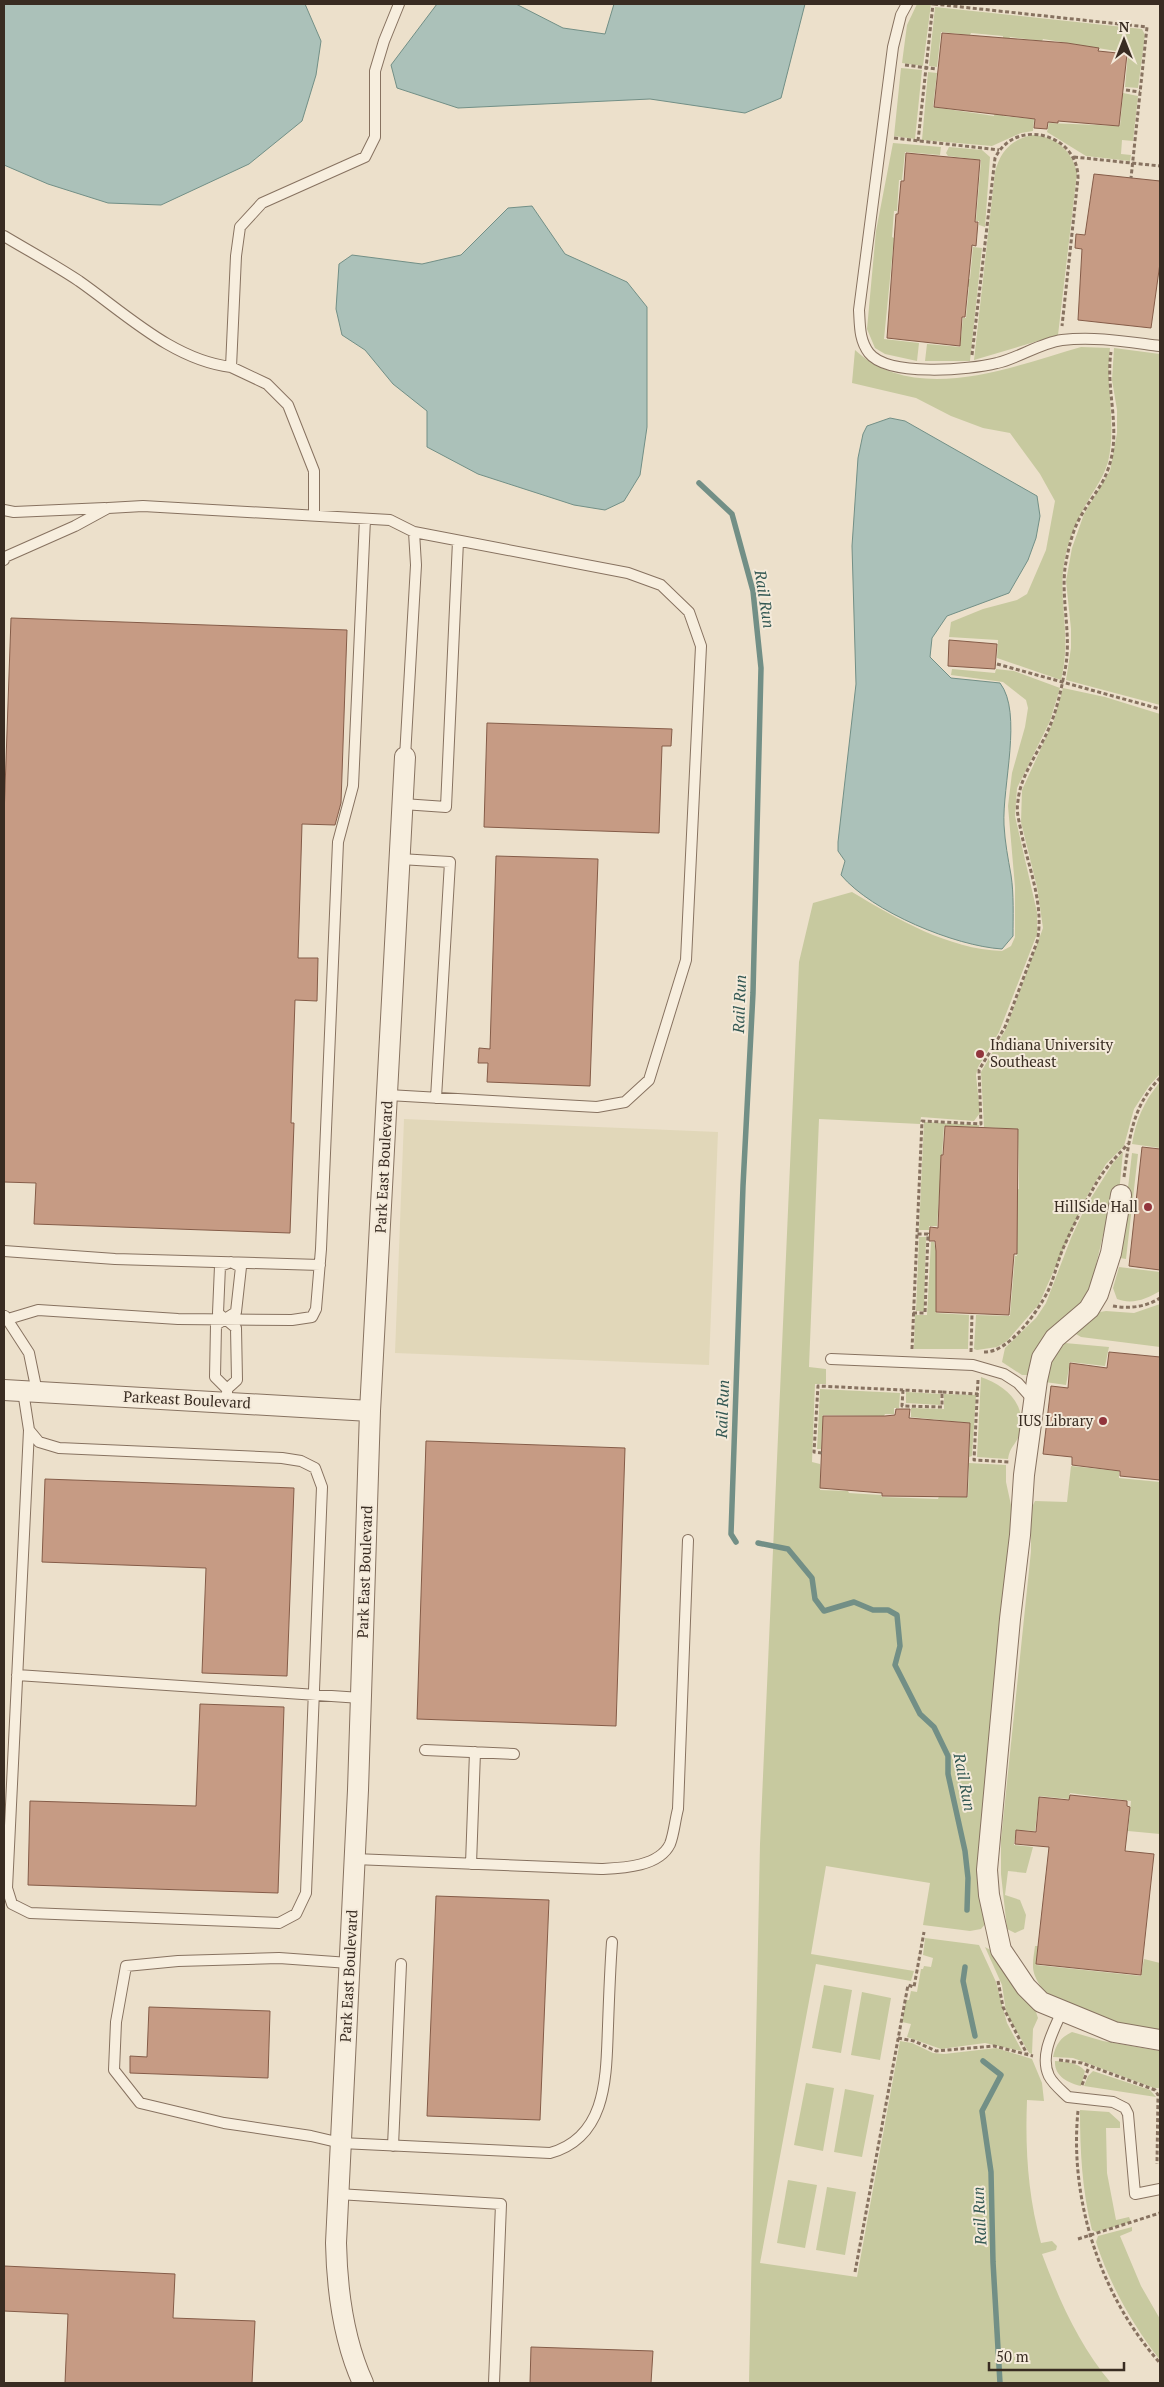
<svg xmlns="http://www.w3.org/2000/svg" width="1164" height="2387" font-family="'PT Serif',serif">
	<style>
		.farmland { fill: #e1d7b9 }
		.green { fill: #c7c99f }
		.water { fill: #abc1b9; stroke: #728f86 }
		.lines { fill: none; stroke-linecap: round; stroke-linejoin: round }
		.stream { stroke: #728f86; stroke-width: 5.5 }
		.building { fill: #c69b84; stroke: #855c48 }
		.service-casing { stroke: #877260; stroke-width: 12 }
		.minor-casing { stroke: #877260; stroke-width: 22 }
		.path { stroke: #877260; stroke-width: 3; stroke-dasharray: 4 2.5; stroke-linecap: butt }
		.service { stroke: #f7eede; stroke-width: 10 }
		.minor { stroke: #f7eede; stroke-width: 20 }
		.poi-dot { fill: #92353c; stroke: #f4eada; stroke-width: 2 }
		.labels { text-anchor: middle; stroke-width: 4; stroke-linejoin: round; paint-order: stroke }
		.poi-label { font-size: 15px; fill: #392c22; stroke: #f4eada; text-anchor: end }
		.street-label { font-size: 15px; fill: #392c22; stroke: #f4eada }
		.water-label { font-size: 16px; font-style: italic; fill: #335853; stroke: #f4eada }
	</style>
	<rect width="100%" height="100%" fill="#ece0cb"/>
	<path class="farmland" d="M404,1119L718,1132L709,1365L395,1353Z"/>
	<path class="green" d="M917,4H931L923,66L902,63L907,25Z
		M935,7L1142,29L1145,35L1138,88L1125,87L1128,53L1043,39L1042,41L1010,37L1009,39H1003V36L971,33L970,35L941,32L937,67L929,66Z
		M901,68L922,70L915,139L894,136Z
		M928,72L937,73L933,107L994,116L995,113L1003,114V116L1034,119L1033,131L1021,133L992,146L922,140Z
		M1123,93L1138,96L1133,141L1122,140L1121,154L1131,155L1130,161L1086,156L1047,132L1049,123L1120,126Z
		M1033,135C1056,137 1072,150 1077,173L1058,335L974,360L995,172C1000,152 1011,139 1033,135Z
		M893,143L941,147L940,155L905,152L902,180H899L897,211H894L892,237L894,238L884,339L919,343L917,361L885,354L875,348L867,329L876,231Z
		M949,147L982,150L990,157L985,227L979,225V221H976L981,160L948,156L946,153Z
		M973,247L982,248L970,361H925L927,344L960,347L963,318H966L969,287L967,286L968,279H970Z
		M1081,347L1110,348C1105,387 1117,424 1108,462C1104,476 1096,487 1089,499C1077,519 1068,539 1064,563C1058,604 1072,637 1061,680L997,658L998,640L949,637L951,622L983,609L1017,600L1027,594L1046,550L1055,501L1040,474L1010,433L983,428L951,416L916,398L852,383L855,350C916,406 1011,367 1081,347Z
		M1114,348L1160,354V705L1066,680L1071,648V629L1066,581L1072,548L1084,514L1110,471L1117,433V410L1112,380Z
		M952,669L995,673L996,669L1014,671L1060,688L1050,721L1017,788L1015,816L1037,912V934L999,1032L978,1067L976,1075L980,1113L974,1121L921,1117L920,1124L819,1119L809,1367L826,1369V1384H815L812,1462L820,1464V1490L848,1491L849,1493L881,1495L882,1497L938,1499L939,1496L968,1497L969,1463L1006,1465V1482L1011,1505L1012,1537L987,1922L981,1929L970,1931L923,1925L930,1883L826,1866L811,1954L914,1971L911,1981L816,1964L760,2263L857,2277L900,2041L912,2043L933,2053L944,2054L996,2048L1032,2059L1042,2083L1044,2101L1027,2100C1025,2149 1028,2196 1041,2243L1052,2241L1057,2246L1056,2250L1042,2254C1059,2300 1079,2345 1111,2383H749L760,1844L799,962L813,903L852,892C897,919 948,949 1002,951L1011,946L1015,937V887L1008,806L1012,773L1025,727L1028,708L1026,700L1003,682L951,675Z
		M1063,688L1105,697L1160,714V1074L1149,1086L1134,1109L1124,1146L1106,1164L1087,1196L1039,1304L1007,1341L997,1347L977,1350L974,1349L976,1315L1010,1316L1015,1256H1017L1016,1190L1019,1189L1018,1129L984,1127L981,1072L1006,1029L1043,928L1037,887L1021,822L1022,790L1054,720Z
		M1160,1082V1148L1132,1144C1136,1120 1144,1101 1160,1082Z
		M924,1122L979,1125V1127L944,1126L937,1226H929V1230H919Z
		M1123,1152L1119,1193L1105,1227L1096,1265C1102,1286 1044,1356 1030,1375H1022L1002,1362L1005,1348L1036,1318L1046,1303L1071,1238L1086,1206L1113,1163Z
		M1132,1153L1138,1154L1126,1259L1120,1258Z
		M919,1237H926L924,1311H916Z
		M931,1242H934L936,1251V1313L969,1315L968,1349H914L915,1315H927Z
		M1119,1267L1160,1272V1291C1147,1299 1132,1305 1117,1299L1113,1288Z
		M1160,1304V1347L1081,1337L1076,1334V1332L1100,1312L1106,1311L1134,1313Z
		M1065,1343L1109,1347L1105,1366L1070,1362L1066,1385L1045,1382L1051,1362Z
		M981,1377C1005,1385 1029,1405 1019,1435C1016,1445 1010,1446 1008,1459L977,1457Z
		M820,1389L900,1393L899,1408H894V1414H885L884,1416L823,1415L821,1449H817Z
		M906,1392L940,1394V1405L906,1403Z
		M944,1394L976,1395L972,1456L969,1457L970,1423L911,1417V1408L944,1409Z
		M1071,1466L1119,1471V1478L1160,1482V1834L1128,1831L1131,1801L1070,1793L1069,1799L1039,1796L1035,1831L1016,1830L1014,1845L1033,1847L1026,1873L1008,1871L1005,1895L1020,1900L1026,1915L1024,1929L1015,1933L1007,1929L1001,1874V1840L1031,1551V1509L1035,1501L1067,1502Z
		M925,1938L979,1945L996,1982L1007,2023L1022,2051L985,2043L941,2049L907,2037L911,2024L902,2022L906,2000H909L911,1991L917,1992L921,1969H923L924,1966L931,1967L933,1958L923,1955Z
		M1035,1946H1038L1036,1965L1141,1976L1144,1959L1160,1963V2033C1124,2027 1050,2015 1035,1976C1031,1967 1034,1955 1035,1946Z
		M985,1947L994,1952L1036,2012L1038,2018L1033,2029L1032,2054L1029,2053L1006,2012L1002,1985Z
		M824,1985L852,1990L841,2053L812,2048Z
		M862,1992L891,1998L880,2060L851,2055Z
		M1072,2032L1103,2041L1160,2051V2088H1154L1073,2058L1053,2057C1056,2044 1060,2038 1072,2032Z
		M1055,2061C1065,2062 1078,2062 1085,2071L1081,2086C1068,2083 1054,2076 1055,2061Z
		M1093,2071L1150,2090L1156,2097L1084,2086L1088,2076Z
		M806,2083L834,2088L823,2151L794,2145Z
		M845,2089L874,2095L862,2157L834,2152Z
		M1080,2110L1109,2112L1120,2122V2128H1106L1107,2173L1116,2220L1129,2217L1131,2222L1096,2232L1092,2230C1082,2190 1080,2151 1080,2110Z
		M788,2180L817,2185L805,2248L777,2243Z
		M827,2187L856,2192L845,2255L816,2250Z
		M1132,2227V2231L1120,2236L1141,2286L1160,2319V2360C1132,2324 1110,2285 1096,2242L1098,2236Z"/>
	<path class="water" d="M4,4H305L321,41L316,75L302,121L249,164L161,205L108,203L48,184L4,165Z
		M437,4H516L563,28L605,34L614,4H805L781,98L745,113L650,99L458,108L397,88L391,65Z
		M532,206L565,254L627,282L647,307V427L640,475L624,501L605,510L574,505L478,474L427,447V411L393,384L365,350L342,335L336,309L339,264L352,255L422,264L461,255L508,208Z
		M890,418L905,421L1037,496L1040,516L1036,538L1028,560L1009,593L947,616L932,638L930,657L951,678L1000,683C1023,713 1002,786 1004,825C1005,843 1008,858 1011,875C1014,894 1013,917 1013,936L1002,949C955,946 872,912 841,875L845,861L838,851V842L856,684L852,546L858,458L863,434L867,426Z"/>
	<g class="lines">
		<path class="stream" d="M699,483L732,514L753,591L761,668L753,993L743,1186L731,1534L736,1542
			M758,1543L788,1549L812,1578L815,1599L824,1611L854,1602L873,1610H888L897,1615L900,1646L895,1665L920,1714L934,1727L948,1756V1774L965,1851L968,1878L967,1910
			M965,1967L963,1981L975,2036
			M983,2061L1001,2075L982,2111L991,2172L993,2262L1000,2383"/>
	</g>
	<path class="building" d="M942,33L1067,43L1099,48L1098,51L1127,54L1119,126L1058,121V123L1048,122L1047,129L1034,128L1035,119L934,107Z
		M906,153L980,160L975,222H978L976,246L972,245L965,317H962L960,346L887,338L896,214H898L901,181H904Z
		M1094,174L1160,181V263L1151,328L1078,320L1082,249L1075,248L1076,234L1085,235Z
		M11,618L347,630L341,803L335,825L302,824L298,958H318L317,1001L295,1000L291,1123H294L290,1233L34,1224L36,1183L4,1182V817Z
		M949,640L997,644L995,669L948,666Z
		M487,723L672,729L671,746H662L659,833L484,827Z
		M496,856L598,859L590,1086L487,1082L488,1063H478L479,1048L490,1049Z
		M945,1126L1018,1129L1017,1254H1014L1009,1315L936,1312V1251L935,1241H929L930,1227L938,1228L941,1155H943Z
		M1142,1147L1160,1149V1270L1129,1266Z
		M1109,1352L1160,1357V1480L1120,1476V1471L1072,1465V1457L1043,1454L1051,1386L1068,1388L1070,1363L1107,1368Z
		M896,1409H910L909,1418L970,1423L967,1497L882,1496V1493L820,1488L823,1416H885L895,1415Z
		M426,1441L625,1448L616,1726L417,1719Z
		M45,1479L294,1488L287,1676L202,1673L206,1568L42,1562Z
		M200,1704L284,1707L278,1893L28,1885L30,1801L196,1806Z
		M1070,1795L1127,1801V1806L1130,1807L1125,1851L1154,1854L1141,1975L1036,1964L1049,1847L1015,1844L1016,1830L1036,1832L1039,1797L1069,1800Z
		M436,1896L549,1900L540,2120L427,2116Z
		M149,2007L270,2011L268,2078L130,2073V2056L147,2057Z
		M4,2266L175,2274L173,2318L255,2321L252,2383H65L68,2314L4,2311Z
		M531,2347L653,2351L651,2383H530Z"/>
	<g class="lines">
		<defs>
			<path id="service" d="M907,4L901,15L893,47L859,310C860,325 859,340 869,353C888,377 970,370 997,363C1019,358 1040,343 1062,340C1095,336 1128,342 1160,346
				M4,236C29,251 55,265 79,281C126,314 173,360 231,367L236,256L240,227L262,203L365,157L375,137V71L384,41L399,4
				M231,367L267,384L288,405L314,471V516
				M4,510L14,512L105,508
				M4,560L5,557L75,526L108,508L143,506L390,520L414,532L416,565L405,757
				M403,804L446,807L458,541
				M400,859L450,862L436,1098
				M388,1095L597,1107L625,1102L649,1080L686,960L701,646L689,612L661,585L628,573L414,532
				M4,1251L115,1259L320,1265
				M5,1316L29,1353L37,1392
				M8,1319L38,1310L178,1319L292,1320L312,1317L316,1309L321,1249L338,842L353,786L365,519
				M831,1359L973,1365L1004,1374L1018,1383L1034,1401
				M23,1391L29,1430L39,1442L59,1448L282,1458L301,1461L315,1468L322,1487L306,1893L296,1914L279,1923L30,1913L12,1904L7,1888L29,1430
				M227,1403V1389L237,1380L236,1328L218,1313L220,1266L231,1262L241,1267L236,1312L216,1325L215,1377L227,1389
				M17,1675L361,1698
				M425,1750L514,1754
				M354,1859L601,1869C622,1868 659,1867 670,1844C674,1834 675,1820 678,1809L688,1540
				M471,1864L475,1752
				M349,1963L279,1958L178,1961L126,1966L116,2022L114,2070L140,2103L224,2123L311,2136L341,2143L550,2153C608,2137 606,2075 608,2026C609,1998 610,1970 612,1942
				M1062,2011C1054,2030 1039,2055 1049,2076C1053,2084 1062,2091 1068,2097L1113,2102L1125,2108L1128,2114L1135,2194L1160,2189
				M393,2146L401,1964
				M338,2194L501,2204L494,2383"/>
			<path id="minor" d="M1121,1195L1111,1253L1098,1294L1089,1309L1055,1338L1042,1358L1037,1380L1024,1475L1020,1535L1010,1619L987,1870L989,1895L1001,1950L1026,1987L1041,2002L1114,2032L1160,2040
				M4,1390L370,1411
				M363,2383C343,2339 337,2291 336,2243L358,1790L370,1411L405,757"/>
		</defs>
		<use href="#service" class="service-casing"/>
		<use href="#minor" class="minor-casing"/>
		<path class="path" d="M934,4L1147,27L1131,178
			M905,65L936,69
			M1126,90L1140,92
			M894,138L999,150
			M918,141L933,4
			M1074,157L1160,166
			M972,355L995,158C1015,117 1078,133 1078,178L1062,326
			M997,664L1160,709
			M1124,1177C1129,1140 1132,1106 1160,1078
			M1113,1306C1129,1309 1146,1307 1160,1298
			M913,1313H925L928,1234H917
			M912,1349L922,1121L981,1124L979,1070L1005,1027L1037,942C1045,905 1028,867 1021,831C1019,821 1016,811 1018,801C1020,776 1039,752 1049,728C1057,710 1061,690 1065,670C1072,636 1061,602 1065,568C1068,549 1073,527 1084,511C1091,498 1102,486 1107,472C1123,432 1105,392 1111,352
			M971,1352L972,1314
			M984,1352C1009,1353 1038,1311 1048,1291C1054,1278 1057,1264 1062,1251C1072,1228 1084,1204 1097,1182C1105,1168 1117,1156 1128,1144
			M978,1380L974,1460L1009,1462
			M942,1392L903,1390L902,1406L942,1407V1392L978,1394
			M822,1453L814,1452L818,1386L903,1390
			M998,1981L1003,2007L1027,2054
			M898,2038L914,2041L936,2051L994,2046L1033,2056
			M1059,2060L1082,2063L1155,2090L1158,2095L1157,2164
			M1082,2085L1089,2067
			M1078,2111C1069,2200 1101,2297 1160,2363
			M1078,2239L1160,2213
			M855,2272L908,1985L914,1987L924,1932"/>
		<use href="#service" class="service"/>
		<use href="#minor" class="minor"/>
	</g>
	<g class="poi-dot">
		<circle cx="980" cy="1054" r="5"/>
		<circle cx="1148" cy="1207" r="5"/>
		<circle cx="1103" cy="1421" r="5"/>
	</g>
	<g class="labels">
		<g class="poi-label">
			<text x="990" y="1050" text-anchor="start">Indiana University<tspan x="990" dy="17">Southeast</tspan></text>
			<text x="1138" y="1212">HillSide Hall</text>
			<text x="1093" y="1426">IUS Library</text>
		</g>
		<g class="street-label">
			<text transform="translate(384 1167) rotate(-87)" y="5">Park East Boulevard</text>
			<text transform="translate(187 1400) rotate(3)" y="5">Parkeast Boulevard</text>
			<text transform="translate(365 1572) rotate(-88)" y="5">Park East Boulevard</text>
			<text transform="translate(349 1976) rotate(-87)" y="5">Park East Boulevard</text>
		</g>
		<g class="water-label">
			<text transform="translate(765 599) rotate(81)" y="6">Rail Run</text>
			<text transform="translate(739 1004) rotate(-88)" y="6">Rail Run</text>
			<text transform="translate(722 1409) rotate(-88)" y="6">Rail Run</text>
			<text transform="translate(965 1782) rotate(79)" y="6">Rail Run</text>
			<text transform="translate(979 2216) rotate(-93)" y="6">Rail Run</text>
		</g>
	</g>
	<rect width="1164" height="2387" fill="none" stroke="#392c22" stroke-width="10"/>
	<g transform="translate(1124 40)" stroke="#f4eada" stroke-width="4" paint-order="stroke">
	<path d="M0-4L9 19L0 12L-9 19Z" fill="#392c22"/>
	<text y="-8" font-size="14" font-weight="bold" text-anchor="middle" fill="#392c22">N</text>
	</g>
	<path d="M989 2362v8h135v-8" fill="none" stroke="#392c22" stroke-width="2.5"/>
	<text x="996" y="2362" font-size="15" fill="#392c22" stroke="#f4eada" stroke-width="4" paint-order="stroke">50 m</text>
</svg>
